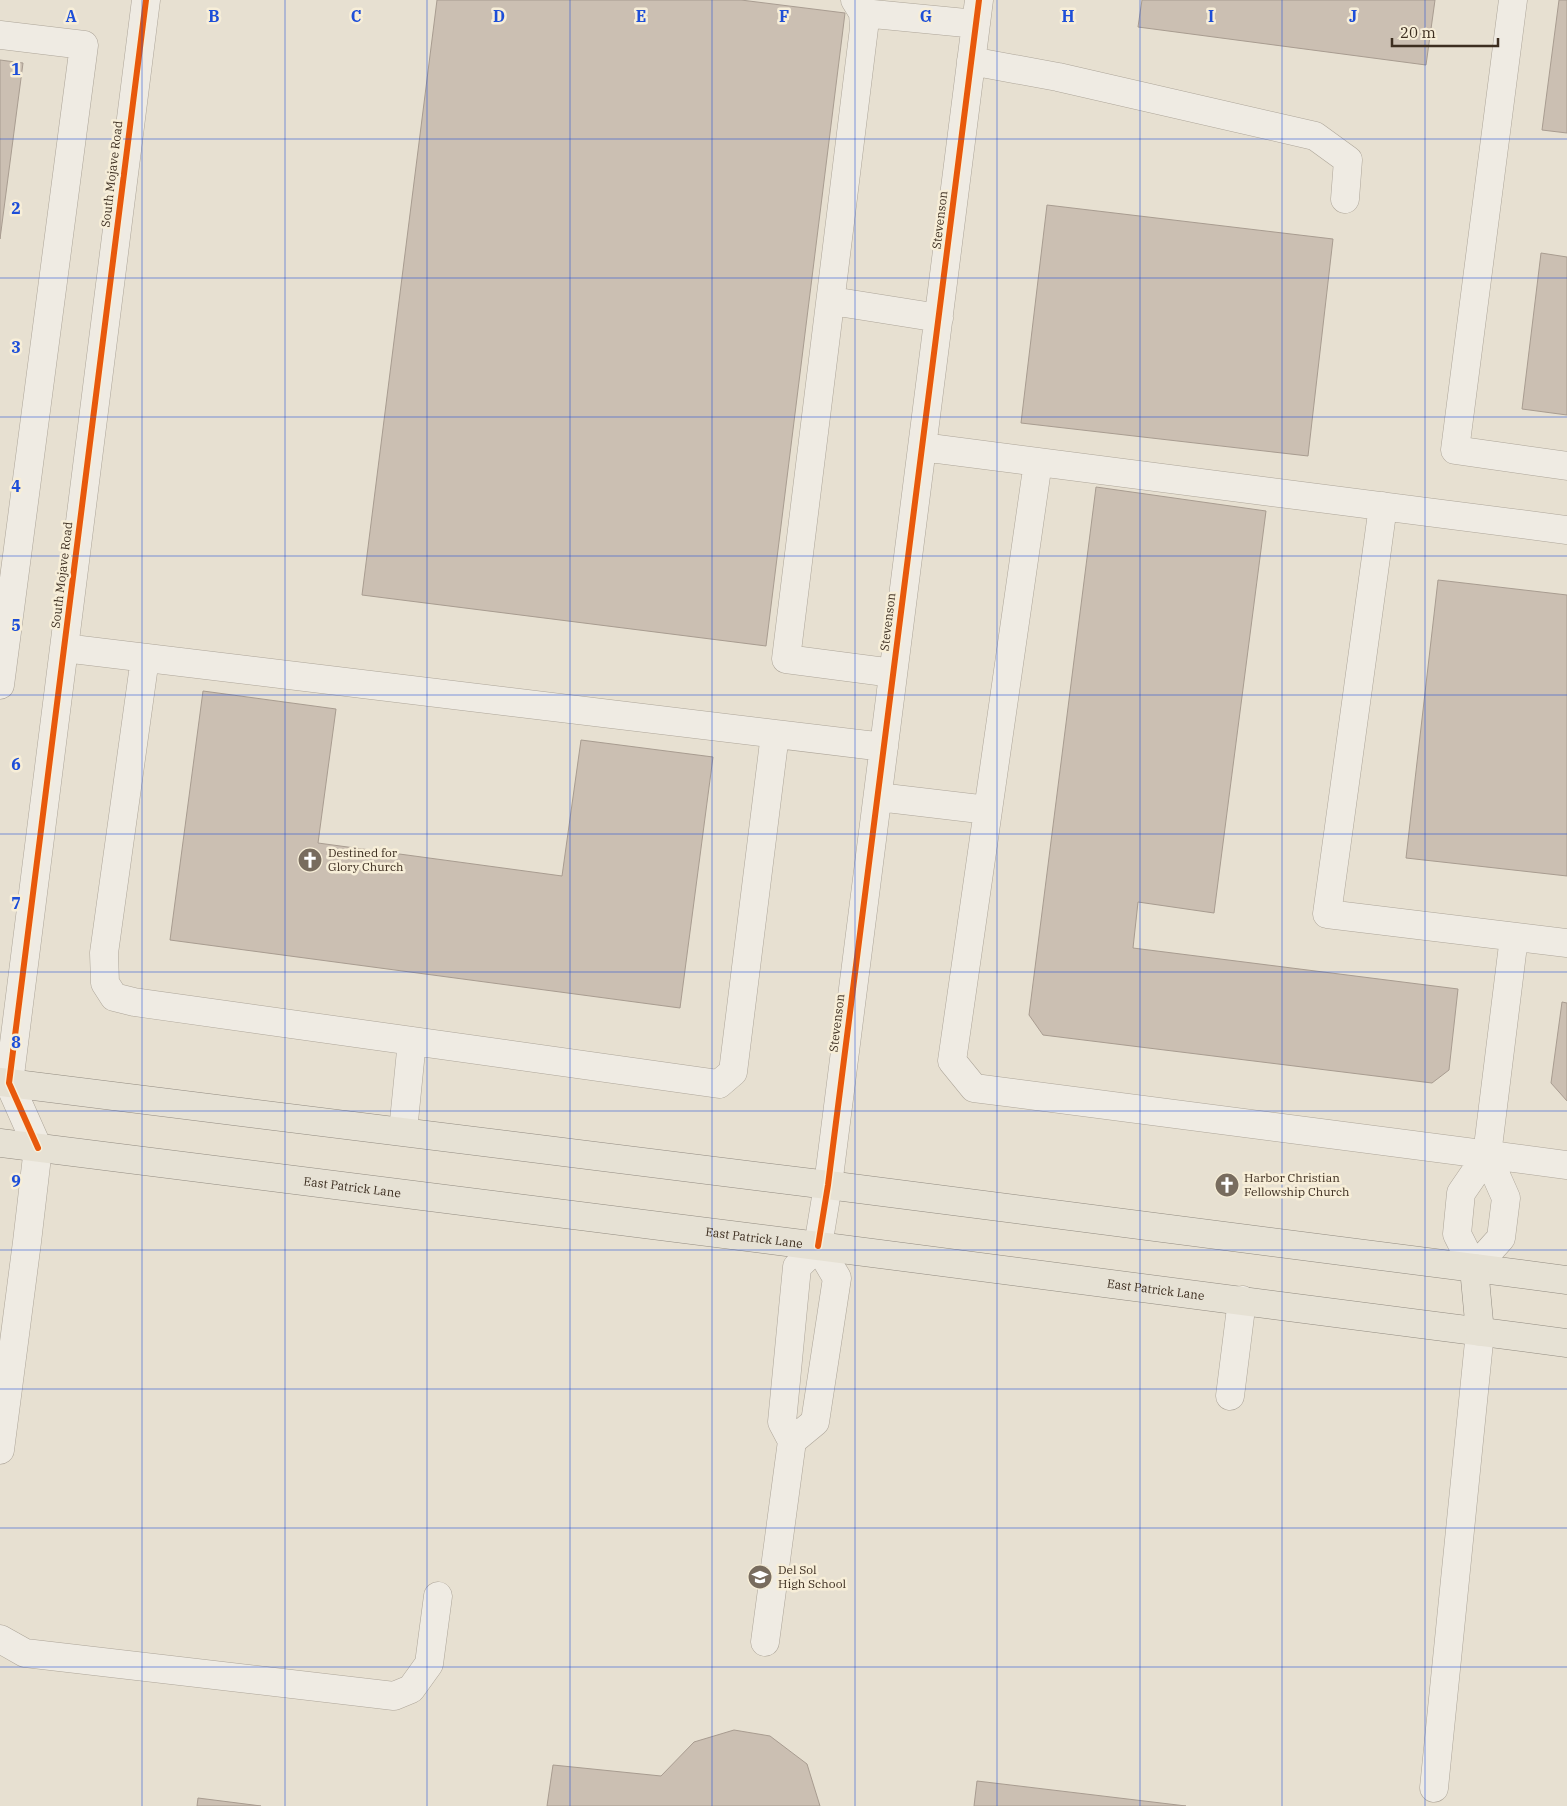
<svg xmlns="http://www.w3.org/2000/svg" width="1567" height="1806" font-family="'IBM Plex Serif',serif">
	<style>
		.building { fill: #cbbfb2; stroke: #a89c90 }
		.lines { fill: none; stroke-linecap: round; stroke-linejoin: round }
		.minor-casing { stroke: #ada599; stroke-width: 29 }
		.major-casing { stroke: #928b80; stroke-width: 29 }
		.minor { stroke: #efebe3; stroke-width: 28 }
		.major { stroke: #e6e1d4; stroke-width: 28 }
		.cycleway-casing { stroke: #f7eed8; stroke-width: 9 }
		.cycleway { stroke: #e8590c; stroke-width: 6 }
		.grid { fill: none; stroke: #1d4ed8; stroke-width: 1; stroke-opacity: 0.55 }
		.labels { text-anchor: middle; stroke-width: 5; stroke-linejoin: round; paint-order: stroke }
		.street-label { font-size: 12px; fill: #3d2e20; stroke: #f7eed8 }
		.poi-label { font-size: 12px; fill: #3d2e20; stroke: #f7eed8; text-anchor: start }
		.grid-label { font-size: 16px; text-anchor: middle; font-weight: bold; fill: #1d4ed8; stroke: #f7eed8; stroke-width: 5; stroke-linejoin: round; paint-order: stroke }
	</style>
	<rect width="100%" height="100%" fill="#e7e0d1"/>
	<path class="building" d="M437,0H741L845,13L766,646L362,595Z
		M1142,0H1435L1426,65L1138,27Z
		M1559,0H1567V133L1542,130Z
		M0,60L23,63L0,239Z
		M1047,205L1333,239L1308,456L1021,423Z
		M1541,253L1567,257V415L1522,409Z
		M1096,487L1266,511L1214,913L1138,902L1133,948L1458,989L1449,1070L1432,1083L1043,1035L1029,1015Z
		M1438,580L1567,595V876L1406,858Z
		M203,691L336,709L318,843L562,876L581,740L713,757L680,1008L170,940Z
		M1562,1002L1567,1003V1101L1551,1083Z
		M734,1730L770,1736L807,1764L820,1806H547L553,1765L661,1776L694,1742Z
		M977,1781L1186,1806H974Z
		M198,1798L261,1806H197Z"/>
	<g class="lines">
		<defs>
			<path id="minor" d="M855,0L863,13L864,28L786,659L893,673
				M1513,0L1455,450L1567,466
				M863,13L976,24
				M0,35L84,45L0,685
				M971,61L1058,77L1315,136L1348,160L1345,199
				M832,301L939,318
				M922,447L1567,530
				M1038,462L952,1061L974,1088L1567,1165
				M1383,506L1327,914L1567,943
				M64,648L884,747
				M145,658L104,953L105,983L114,997L134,1002L719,1084L733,1072L775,734
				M878,797L988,810
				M403,1131L412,1041
				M1487,1155L1506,1198L1501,1238L1474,1268L1457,1234L1461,1193L1487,1155L1514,937
				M818,1246L828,1185L979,0
				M1230,1396L1242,1300
				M792,1441L815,1422L837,1278L818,1246
				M0,1450L27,1242L38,1148L9,1083L146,0
				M0,1639L25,1653L394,1696L411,1689L429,1664L438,1596
				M765,1642L792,1441L782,1422L797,1267L818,1246
				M1434,1788L1480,1332"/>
			<g id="major">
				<path d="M0,1082L828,1185L1567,1280"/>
				<path id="s1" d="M0,1143L818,1246L1567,1343"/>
				<path d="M1474,1268L1480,1332"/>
			</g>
		</defs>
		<use href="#minor" class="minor-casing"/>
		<use href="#major" class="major-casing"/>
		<use href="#minor" class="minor"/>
		<use href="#major" class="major"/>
		<defs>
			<path id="cycleway" d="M38,1148L9,1083L146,0
				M818,1246L828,1185L979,0"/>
		</defs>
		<use href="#cycleway" class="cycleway-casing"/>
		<use href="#cycleway" class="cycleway"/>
	</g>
	<path class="grid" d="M142,0V1806M285,0V1806M427,0V1806M570,0V1806M712,0V1806M855,0V1806M997,0V1806M1140,0V1806M1282,0V1806M1425,0V1806M0,139H1567M0,278H1567M0,417H1567M0,556H1567M0,695H1567M0,834H1567M0,972H1567M0,1111H1567M0,1250H1567M0,1389H1567M0,1528H1567M0,1667H1567"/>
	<defs>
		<symbol id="church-disc" viewBox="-11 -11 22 22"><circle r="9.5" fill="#786c5e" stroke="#f7eed8"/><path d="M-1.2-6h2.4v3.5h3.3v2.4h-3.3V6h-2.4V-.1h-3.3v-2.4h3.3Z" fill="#fff"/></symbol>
		<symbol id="school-disc" viewBox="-11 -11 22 22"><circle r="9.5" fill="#786c5e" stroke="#f7eed8"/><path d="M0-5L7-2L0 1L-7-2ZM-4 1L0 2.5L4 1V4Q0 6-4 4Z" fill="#fff"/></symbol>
	</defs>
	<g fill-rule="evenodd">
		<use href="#church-disc" x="296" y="846" width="28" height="28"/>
		<use href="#church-disc" x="1213" y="1171" width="28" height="28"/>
		<use href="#school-disc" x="746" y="1563" width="28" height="28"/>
	</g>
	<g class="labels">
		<g class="street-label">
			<text transform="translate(112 174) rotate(-83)" y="4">South Mojave Road</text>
			<text transform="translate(940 220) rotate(-83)" y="4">Stevenson</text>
			<text transform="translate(62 575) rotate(-83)" y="4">South Mojave Road</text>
			<text transform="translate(888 622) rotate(-83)" y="4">Stevenson</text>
			<text transform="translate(837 1023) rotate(-83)" y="4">Stevenson</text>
			<text dy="4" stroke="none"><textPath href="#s1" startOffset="355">East Patrick Lane</textPath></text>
			<text dy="4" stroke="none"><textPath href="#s1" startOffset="760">East Patrick Lane</textPath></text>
			<text dy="4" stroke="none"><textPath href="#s1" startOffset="1165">East Patrick Lane</textPath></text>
		</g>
		<g class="poi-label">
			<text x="328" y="857">Destined for<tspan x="328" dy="14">Glory Church</tspan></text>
			<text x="1244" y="1182">Harbor Christian<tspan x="1244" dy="14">Fellowship Church</tspan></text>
			<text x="778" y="1574">Del Sol<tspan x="778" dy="14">High School</tspan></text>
		</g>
	</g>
	<g class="grid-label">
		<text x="71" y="22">A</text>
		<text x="214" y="22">B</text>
		<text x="356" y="22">C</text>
		<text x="499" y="22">D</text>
		<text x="641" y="22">E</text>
		<text x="784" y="22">F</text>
		<text x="926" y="22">G</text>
		<text x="1068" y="22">H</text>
		<text x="1211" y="22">I</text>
		<text x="1353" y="22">J</text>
		<text x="16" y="75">1</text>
		<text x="16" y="214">2</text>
		<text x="16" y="353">3</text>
		<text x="16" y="492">4</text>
		<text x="16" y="631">5</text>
		<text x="16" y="770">6</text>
		<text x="16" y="909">7</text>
		<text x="16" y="1048">8</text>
		<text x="16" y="1187">9</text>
	</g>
	<path d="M1392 38v8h106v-8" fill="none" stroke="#3d2e20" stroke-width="2.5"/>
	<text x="1400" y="38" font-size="15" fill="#3d2e20" stroke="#f7eed8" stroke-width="4" paint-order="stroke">20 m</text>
</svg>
